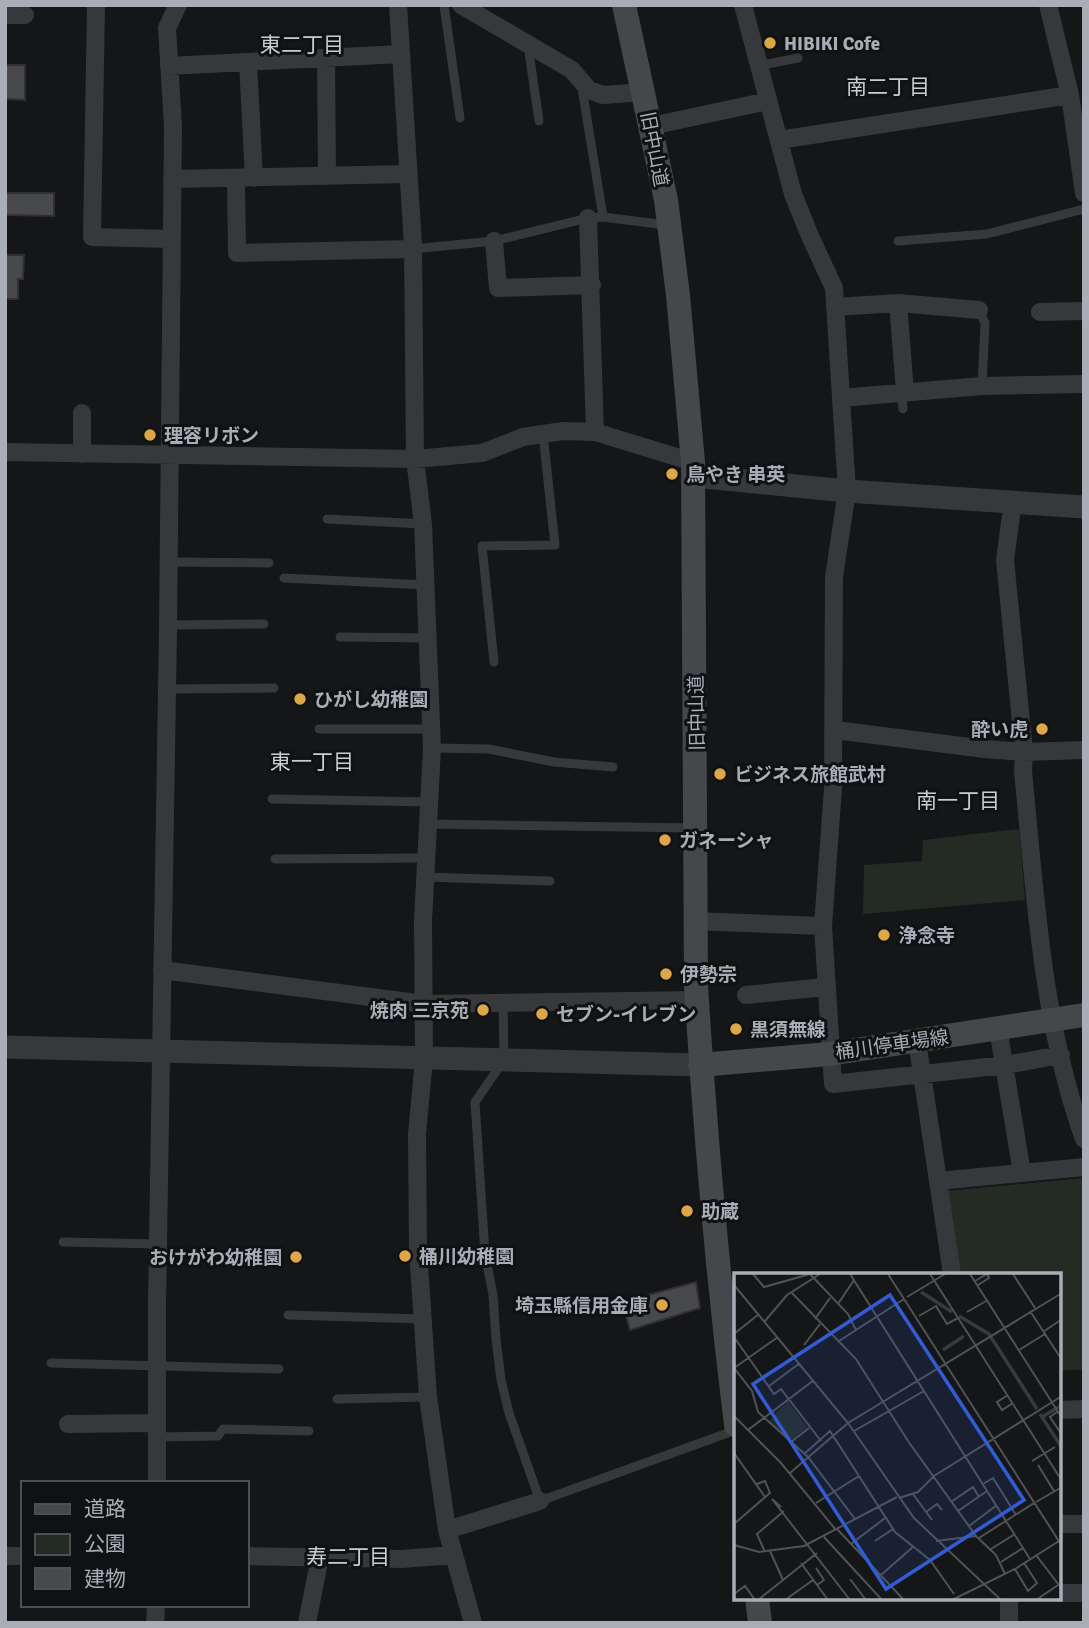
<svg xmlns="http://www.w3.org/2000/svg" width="1089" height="1628" font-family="Signika,'Noto Sans JP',sans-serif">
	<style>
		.green { fill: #242b25 }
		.building { fill: #48494c; stroke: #303033; stroke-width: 2 }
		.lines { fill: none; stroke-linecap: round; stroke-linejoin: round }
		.service { stroke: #37383c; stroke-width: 9 }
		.minor { stroke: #37383c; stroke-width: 18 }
		.tertiary { stroke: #37383c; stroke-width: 23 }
		.secondary { stroke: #45474b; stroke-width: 24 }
		.poi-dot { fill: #dda748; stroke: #101112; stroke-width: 2.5 }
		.labels { text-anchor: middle; stroke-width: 6; stroke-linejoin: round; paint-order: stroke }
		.poi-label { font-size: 19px; font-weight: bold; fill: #a9adb6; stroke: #101112; text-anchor: start }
		.street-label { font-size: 19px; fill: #a9adb6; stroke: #101112 }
		.neighbourhood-label { font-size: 21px; fill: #c9ccd2; stroke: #101112 }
		.inset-river { fill: none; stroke: #343c42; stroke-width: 3.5 }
		.inset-road { fill: none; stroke: #505257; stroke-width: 2 }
		.view { fill: #325cd3; fill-opacity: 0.15; stroke: #325cd3; stroke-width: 3.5 }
		.inset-edge { fill: none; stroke: #a9adb6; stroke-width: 3.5 }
	</style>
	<rect width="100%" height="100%" fill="#151617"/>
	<path class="green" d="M1019,829L1025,900L863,914L864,865L922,861L923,840Z
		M1084,1178V1369L1059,1371V1274H953L946,1191Z"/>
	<path class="building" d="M5,65H25V100L5,99Z
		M5,193H54V216L5,215Z
		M5,255H24L23,279H18V299H5Z
		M696,1282L700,1308L630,1330L622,1302Z"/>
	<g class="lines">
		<path class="service" d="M444,5L460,118
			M528,45L539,121
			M758,66L798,58
			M582,88L603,217
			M898,241L987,234L1084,209
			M413,249L494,241L588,218L603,217L666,225
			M979,310L985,323L982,386
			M901,392L903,409
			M327,519L423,524
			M168,562L269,563
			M284,578L425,585
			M168,625L264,624
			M340,637L428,638
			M494,662L482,546L555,545L543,434
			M166,689L274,688
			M319,729H431
			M432,748L489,749L554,762L613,767
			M272,799L429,802
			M428,824L694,828
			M275,859L426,858
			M425,877L550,881
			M503,1001L504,1060L475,1102L485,1254L493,1295L496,1339L501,1380L509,1413L540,1501L736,1430
			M63,1242L158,1244
			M288,1315L422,1319
			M51,1363L279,1369
			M337,1399L428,1397
			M157,1437L218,1436L223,1429L309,1431"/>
		<path class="minor" d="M96,5L92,237L171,239
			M398,5L413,245L415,459L423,524L432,748L423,921L424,1059L417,1134L418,1250L428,1397L447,1530L473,1623
			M461,5L572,70L589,90L603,95L644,92
			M743,5L793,194L810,236L834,288L847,491L834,577L833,788L823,926L833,1084L1005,1065L1061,1055
			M1048,5L1070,95L1084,193
			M5,15H25
			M326,58L327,176
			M248,62L254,178
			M169,66L401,54
			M651,126L768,101
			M779,140L1070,95
			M236,178L237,253L413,249
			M172,179L408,174
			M588,218L595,432
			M494,241L498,288L592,285
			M898,303L905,392
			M835,307L898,303L979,310
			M1040,312L1084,311
			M841,398L982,386L1084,384
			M82,413V454
			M5,452L415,459L482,453L523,437L563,431L595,432L693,462
			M1013,501L1005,560L1024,752L1023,771C1035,894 1042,1022 1084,1139
			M835,730L985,749L1024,752L1084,750
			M694,921L823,926
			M162,970L424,1004L697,1000
			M746,995L825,987
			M998,1028L1022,1173
			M917,1041L952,1274
			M938,1181L1084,1167
			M1059,1410L1084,1409
			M68,1424L157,1423
			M157,1483V1304L168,630L173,126L167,28L178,5
			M1059,1524H1084
			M447,1530L540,1501
			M5,1556H23
			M247,1556L402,1559L453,1555
			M1059,1593H1084
			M155,1623L156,1605
			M307,1623L320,1557
			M1009,1623V1598"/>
		<path class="tertiary" d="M694,476L847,491L1084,507
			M5,1047L700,1065"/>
		<path class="secondary" d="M624,5L666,200L678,295L693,462L696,985C705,1132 718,1279 736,1425
			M700,1065L829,1054L1084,1015
			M757,1598L760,1623"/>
	</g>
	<g class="poi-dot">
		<circle cx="770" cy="43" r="7"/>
		<circle cx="150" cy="435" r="7"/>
		<circle cx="672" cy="474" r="7"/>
		<circle cx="300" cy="699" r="7"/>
		<circle cx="1042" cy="729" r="7"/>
		<circle cx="720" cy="774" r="7"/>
		<circle cx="665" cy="840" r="7"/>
		<circle cx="884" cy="935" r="7"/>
		<circle cx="666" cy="974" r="7"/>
		<circle cx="483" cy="1010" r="7"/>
		<circle cx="542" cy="1014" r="7"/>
		<circle cx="736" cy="1029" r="7"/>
		<circle cx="687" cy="1211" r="7"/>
		<circle cx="405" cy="1256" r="7"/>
		<circle cx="296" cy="1257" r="7"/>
		<circle cx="662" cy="1305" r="7"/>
	</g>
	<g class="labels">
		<g class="poi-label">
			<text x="784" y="50">HIBIKI Cofe</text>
			<text x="164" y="442">理容リボン</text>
			<text x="686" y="481">鳥やき 串英</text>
			<text x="314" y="706">ひがし幼稚園</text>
			<text x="1028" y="736" text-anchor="end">酔い虎</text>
			<text x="734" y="781">ビジネス旅館武村</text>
			<text x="679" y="847">ガネーシャ</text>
			<text x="898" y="942">浄念寺</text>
			<text x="680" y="981">伊勢宗</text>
			<text x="469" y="1017" text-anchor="end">焼肉 三京苑</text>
			<text x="556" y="1021">セブン-イレブン</text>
			<text x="750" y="1036">黒須無線</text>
			<text x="701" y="1218">助蔵</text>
			<text x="419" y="1263">桶川幼稚園</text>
			<text x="282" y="1264" text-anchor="end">おけがわ幼稚園</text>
			<text x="648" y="1312" text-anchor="end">埼玉縣信用金庫</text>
		</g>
		<g class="street-label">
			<text transform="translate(655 149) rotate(79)" y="7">旧中山道</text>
			<text transform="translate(696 713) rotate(-91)" y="7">旧中山道</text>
			<text transform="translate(892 1044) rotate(-8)" y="7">桶川停車場線</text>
		</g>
		<g class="neighbourhood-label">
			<text x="302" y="52">東二丁目</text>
			<text x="888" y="94">南二丁目</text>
			<text x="312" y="769">東一丁目</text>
			<text x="958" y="808">南一丁目</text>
			<text x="348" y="1564">寿二丁目</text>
		</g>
	</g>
	<g transform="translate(734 1273)">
		<rect width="327" height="327" fill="#151617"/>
		<path d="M54,128L73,154L56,168L34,149Z" fill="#242b25"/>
		<path class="inset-river" d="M187,19L218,39M225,43L255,61L303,136M209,77L230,63M306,141L328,175M308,144L328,132"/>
		<path class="inset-road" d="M19,1L30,14L76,1M76,1L114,41L122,57M116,1L296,286M154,1L328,273M196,1L328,208M236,1L328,145M279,1L301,35M241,8L253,1L255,5L244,12M0,12L114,150L180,245L267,327M57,19L122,86L174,168L242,263L262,282L271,301M173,24L211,1M104,31L120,7M296,38L328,87M233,39L254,27M185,43L202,33L213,51L224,45M81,46L96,25M31,48L53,22L86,1M309,59L328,46M0,61L25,41M0,64L40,121L47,116L87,168M105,68L170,26M70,72L86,51M285,77L311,61M0,95L18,118L24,139L74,184L121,246M0,95L44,64M35,113L66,90M274,122L263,129L268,137L279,130M323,139L316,144L328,162M0,143L47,190L102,257M114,150L328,20M14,157L80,107M120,158L190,118M57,169L75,155M0,180L31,224M70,181L96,158L161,259L196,287L220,321M298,188L321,174M304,192L320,218M56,200L114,150M249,211L259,205L282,242M179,221L198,247M165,225L184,219L200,203L328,123M217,229L239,214L245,224M302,229L328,214M82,230L125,203M47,234L38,226L116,327M224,238L253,218M192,239L203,231L208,237M0,251L36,220L31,208L23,211M235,253L263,232M103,256L170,327M90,264L148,327M245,265L300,230M141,268L159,256M202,268L242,263M117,271L151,245M0,272L25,279L70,273L163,224M257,276L281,261M36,278L49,307M31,279L23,261L50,238M302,282L328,316M267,289L289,275M67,290L94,327M82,295L90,307L83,312M281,296L294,318L303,310L290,290M147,302L180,273M116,306L132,327M0,321L11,313L21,327M24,327L83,280M51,327L79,307M218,327L281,296L325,268M302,327L324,312"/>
		<path class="view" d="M156,22L290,227L152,316L19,111Z"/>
		<rect width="327" height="327" class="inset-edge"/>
	</g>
	<rect width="1089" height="1628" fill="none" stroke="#a9adb6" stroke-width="14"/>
	<rect x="21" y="1481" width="228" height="126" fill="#101112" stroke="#4d4f54" stroke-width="2"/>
	<rect x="35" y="1504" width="35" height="10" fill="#45474b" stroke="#4d4f54" stroke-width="2"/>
	<text x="84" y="1516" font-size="21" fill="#a9adb6">道路</text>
	<rect x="35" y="1534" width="35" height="21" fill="#242b25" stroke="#4d4f54" stroke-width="2"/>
	<text x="84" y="1551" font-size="21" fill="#a9adb6">公園</text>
	<rect x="35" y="1568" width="35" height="21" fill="#48494c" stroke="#4d4f54" stroke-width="2"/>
	<text x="84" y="1586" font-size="21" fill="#a9adb6">建物</text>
</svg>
